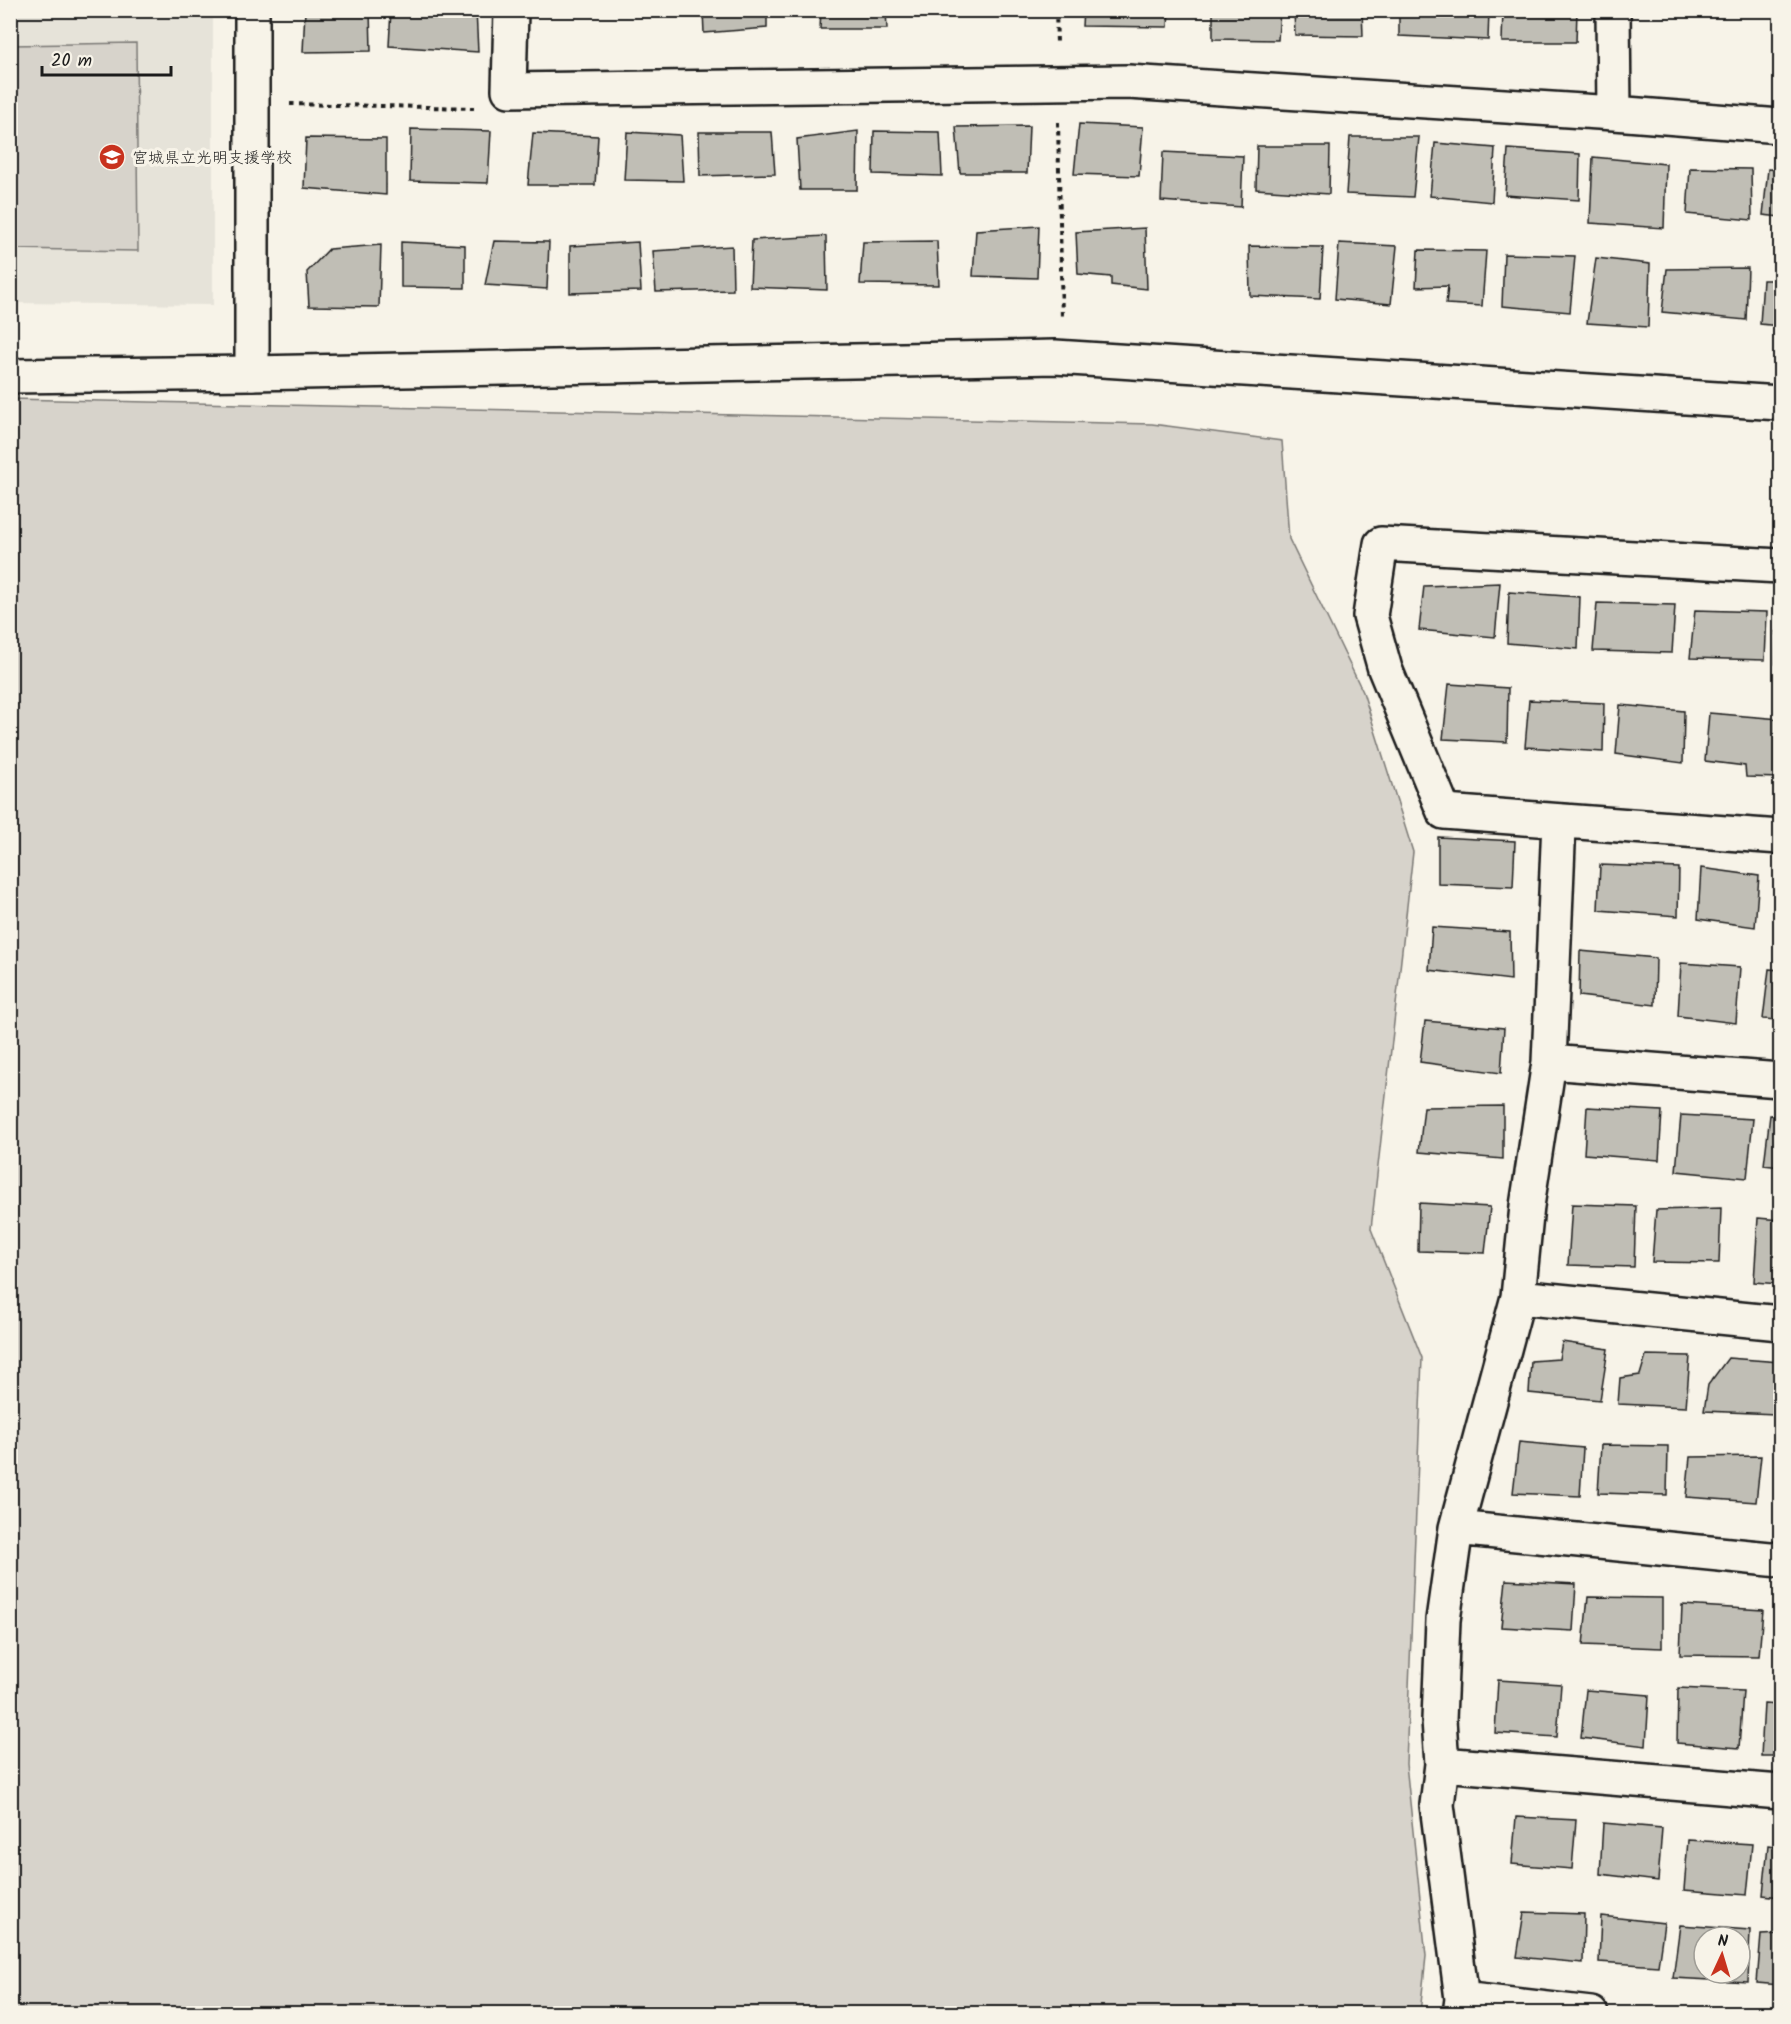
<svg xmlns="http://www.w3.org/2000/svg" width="1791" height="2024" font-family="Kalam,'Klee One',sans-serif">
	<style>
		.built { fill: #e6e3d9 }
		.green { fill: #d7d3cb; stroke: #7a7874; stroke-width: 1.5 }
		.building { fill: #c0beb5; stroke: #1c1c1c; stroke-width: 1.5; fill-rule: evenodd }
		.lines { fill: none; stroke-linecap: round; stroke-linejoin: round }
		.minor-casing { stroke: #1c1c1c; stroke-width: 38 }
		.tertiary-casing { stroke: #1c1c1c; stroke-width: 38 }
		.path { stroke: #1c1c1c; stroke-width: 4; stroke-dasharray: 4.5 4.5; stroke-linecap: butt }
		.minor { stroke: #f7f3e8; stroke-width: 33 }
		.tertiary { stroke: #f7f3e8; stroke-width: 33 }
		.labels { text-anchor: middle; stroke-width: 6; stroke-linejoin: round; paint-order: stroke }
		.poi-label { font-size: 16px; fill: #1c1c1c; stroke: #f7f3e8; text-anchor: start }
	</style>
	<rect width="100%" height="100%" fill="#f7f3e8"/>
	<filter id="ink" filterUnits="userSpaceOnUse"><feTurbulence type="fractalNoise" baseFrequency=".0167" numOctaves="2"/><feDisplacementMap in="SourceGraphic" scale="12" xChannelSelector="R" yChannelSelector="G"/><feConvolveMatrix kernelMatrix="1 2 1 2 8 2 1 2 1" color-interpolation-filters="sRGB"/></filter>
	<g filter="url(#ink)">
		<path class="built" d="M11,11H213V305L11,303Z"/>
		<path class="green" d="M136,43L138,251L11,249V45Z
			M11,399L1152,424L1282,441L1289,539L1363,692L1413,852L1371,1229L1422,1358L1406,1764L1426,1956L1420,2013H11Z"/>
		<path class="building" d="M305,10H370L371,51L303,52Z
			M391,10H476L478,52L389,46Z
			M703,10H767V28L704,33Z
			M821,10H886L887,29H820Z
			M1083,10H1169L1168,27L1082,26Z
			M1213,10H1280L1278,40L1213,39Z
			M1294,10H1362L1363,36L1295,35Z
			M1399,10H1489L1488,40L1399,36Z
			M1503,10H1577L1576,42H1502Z
			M1079,124L1143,127L1139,176L1074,174Z
			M1029,126L1027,173H960L956,127Z
			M411,129L491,131L488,183L410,181Z
			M858,131L857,190H800L797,139Z
			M874,131L940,132L942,176L873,174Z
			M627,132L680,135L683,181L624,180Z
			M699,132H772L775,174L700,176Z
			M533,133L598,136L595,185H528Z
			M1350,137H1419L1413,197L1346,194Z
			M306,138L386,139V195L304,188Z
			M1435,143L1495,148L1492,202L1430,196Z
			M1257,146H1330L1329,194L1256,189Z
			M1508,149L1580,154L1579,200L1505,195Z
			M1163,152L1243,156L1241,207L1161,201Z
			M1593,157L1666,164L1664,228L1590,223Z
			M1690,168L1751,169L1752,220L1687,214Z
			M1768,169L1780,170V217L1763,215Z
			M1039,226L1037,278L973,276L976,230Z
			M1145,228L1147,289L1111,285V277L1078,274L1076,232Z
			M826,236L827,290L750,287L752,240Z
			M494,241L549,242L547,289L485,285Z
			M937,241L939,285L860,284L863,242Z
			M401,242L465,245V288L401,287Z
			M638,242L641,291L570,293V246Z
			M1339,243L1397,246L1391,304L1335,299Z
			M381,245L379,307L309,306L307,272L329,249Z
			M732,246L733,290L656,292L653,251Z
			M1249,246L1323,247L1320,299L1250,296Z
			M1418,250L1486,251L1482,306L1446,304L1448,286L1416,287Z
			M1504,254L1575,256L1570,312L1502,306Z
			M1596,258L1650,264L1648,327L1587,323Z
			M1748,268L1746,320L1662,312L1667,269Z
			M1763,280H1780V326L1760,324Z
			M1500,583L1495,637L1419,630L1424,586Z
			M1509,592L1580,597L1578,649L1507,643Z
			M1597,603L1675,605L1672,653L1593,651Z
			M1695,610L1767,612L1765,660L1690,658Z
			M1777,615H1780V664H1776Z
			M1449,684L1508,688L1507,742L1443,739Z
			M1529,700L1604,703L1603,752L1525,747Z
			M1620,705L1684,711L1683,763L1616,754Z
			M1709,713L1780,719V778L1746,777L1745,766L1705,761Z
			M1438,837L1515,841L1513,887L1438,884Z
			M1600,865L1679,868L1678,916L1598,910Z
			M1701,868L1759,876L1755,927L1698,919Z
			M1432,927L1510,932L1511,980L1429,970Z
			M1580,951L1656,958L1655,1005L1579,996Z
			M1681,963L1740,967L1736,1023L1678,1016Z
			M1769,969L1780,970V1020L1763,1019Z
			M1425,1021L1504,1028L1501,1073L1420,1062Z
			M1503,1106V1159L1419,1152L1424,1107Z
			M1587,1107L1662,1111L1659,1160L1584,1154Z
			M1681,1115L1753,1119L1747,1178L1676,1171Z
			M1770,1115L1780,1116V1167L1764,1165Z
			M1419,1203L1490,1207L1485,1253L1418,1251Z
			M1572,1204L1636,1206L1634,1267L1568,1265Z
			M1721,1208L1719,1263L1652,1262L1656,1210Z
			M1758,1218L1780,1220V1284L1754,1282Z
			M1562,1342L1608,1349L1600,1400L1529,1393L1531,1361L1559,1359Z
			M1646,1355L1690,1356L1686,1407L1618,1404L1620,1378L1640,1375Z
			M1728,1358L1780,1362L1776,1414L1704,1411L1708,1385Z
			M1519,1442L1583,1448L1580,1496L1513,1493Z
			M1601,1445L1668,1446L1667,1495L1598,1493Z
			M1761,1456L1756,1502L1686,1497L1690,1457Z
			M1506,1580L1576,1584L1573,1631L1501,1627Z
			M1588,1597L1662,1598V1648L1583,1645Z
			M1682,1605L1763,1610L1759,1656L1680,1655Z
			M1498,1680L1561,1684L1557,1737L1495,1733Z
			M1678,1688L1743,1691L1739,1748L1677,1743Z
			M1586,1690L1649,1695L1646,1746L1581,1738Z
			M1764,1704L1780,1705V1756H1761Z
			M1516,1817L1576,1820L1572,1869L1512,1864Z
			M1603,1823L1662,1828L1658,1881L1600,1874Z
			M1688,1840L1752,1844L1747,1895L1684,1890Z
			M1768,1845L1780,1847V1897L1763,1895Z
			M1524,1912L1584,1914L1583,1963L1517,1957Z
			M1601,1916L1664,1923L1658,1966L1599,1962Z
			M1680,1925L1750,1930L1748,1982L1673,1978ZM1704,1937H1740V1973H1704Z
			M1780,1934V1985L1757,1983L1761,1935Z"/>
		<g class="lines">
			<defs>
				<path id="minor" d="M252,10V373
					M511,10L509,90L1128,82L1614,113L1780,126
					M1613,10L1614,113
					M1780,566L1381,544L1370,616L1385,669L1444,812L1780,837
					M1549,1062L1780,1080
					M1518,1297L1780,1323
					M1456,1528L1780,1560
					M1442,1764L1780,1792
					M1462,1999L1591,2014
					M1460,2014L1462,1999L1437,1805L1442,1764L1439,1720L1443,1620L1456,1528L1518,1297L1527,1206L1549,1062L1559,821"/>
				<path id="tertiary" d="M10,376L252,373L1055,357L1780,403"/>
			</defs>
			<use href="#minor" class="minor-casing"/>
			<use href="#tertiary" class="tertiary-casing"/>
			<path class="path" d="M1056,10L1057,43
				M290,104L474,108
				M1058,122L1062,319"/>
			<use href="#minor" class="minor"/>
			<use href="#tertiary" class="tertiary"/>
		</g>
	</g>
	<defs>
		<symbol id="school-disc" viewBox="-11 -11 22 22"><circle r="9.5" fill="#c8321e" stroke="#f7f3e8"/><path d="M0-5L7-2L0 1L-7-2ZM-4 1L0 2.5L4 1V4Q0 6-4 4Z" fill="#fff"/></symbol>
	</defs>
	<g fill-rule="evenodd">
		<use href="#school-disc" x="97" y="142" width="30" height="30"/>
	</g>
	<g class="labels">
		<g class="poi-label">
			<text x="132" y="163">宮城県立光明支援学校</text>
		</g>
	</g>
	<rect width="1791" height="2024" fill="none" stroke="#f7f3e8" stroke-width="36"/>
	<rect x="18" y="18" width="1755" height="1988" fill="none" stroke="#1c1c1c" stroke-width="2" filter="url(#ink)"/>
	<g transform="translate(1722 1955) rotate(4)"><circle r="28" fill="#f7f3e8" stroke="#9f9d96" stroke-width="1.5"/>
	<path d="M0-4.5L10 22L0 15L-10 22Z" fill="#c8321e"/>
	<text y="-9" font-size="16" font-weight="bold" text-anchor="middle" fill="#1c1c1c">N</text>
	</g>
	<path d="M42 66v9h129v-9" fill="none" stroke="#1c1c1c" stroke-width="3"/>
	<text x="51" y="66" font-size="18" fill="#1c1c1c" stroke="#f7f3e8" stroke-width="4.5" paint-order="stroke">20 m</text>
</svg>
